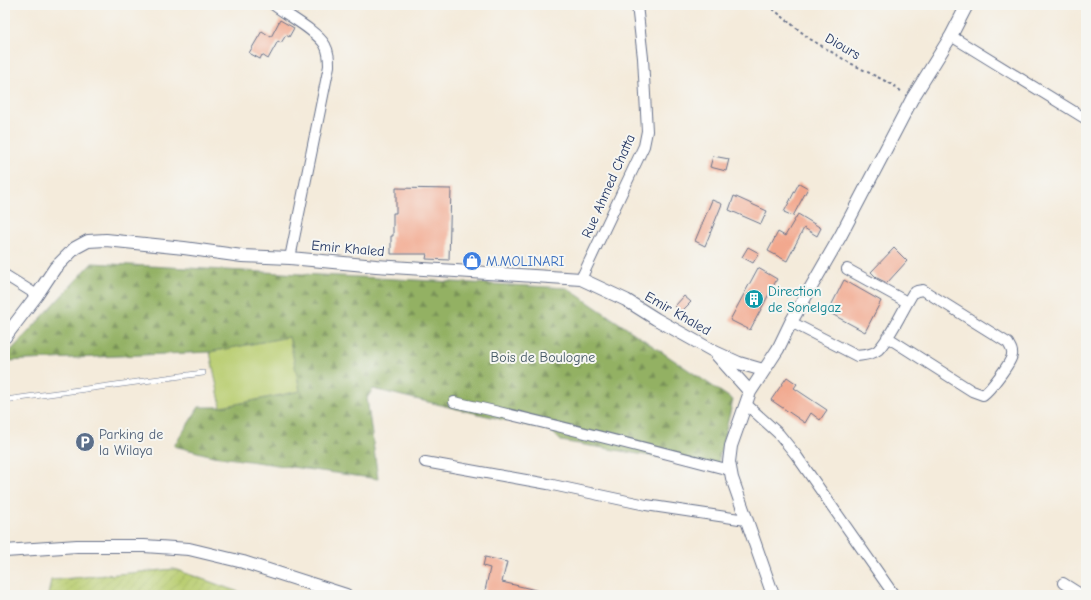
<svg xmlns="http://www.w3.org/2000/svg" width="1091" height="600" font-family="'Comic Neue',sans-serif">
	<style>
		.forest { fill: url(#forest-firs); stroke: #577061 }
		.park { fill: #bace72; stroke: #6a7e68 }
		.garden { fill: url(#garden-furrows); stroke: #6a7e68 }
		.building { fill: #f2a88e }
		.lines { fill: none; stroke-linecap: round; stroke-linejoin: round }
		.service-casing { stroke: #67718a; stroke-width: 6 }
		.minor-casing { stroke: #67718a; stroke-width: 12 }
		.tertiary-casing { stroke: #67718a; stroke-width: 14 }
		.path { stroke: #67718a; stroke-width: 2; stroke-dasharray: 3 3; stroke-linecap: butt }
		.service { stroke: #fff; stroke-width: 5 }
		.minor { stroke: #fff; stroke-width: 10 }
		.tertiary { stroke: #fff; stroke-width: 12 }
		.labels { text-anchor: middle; stroke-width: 4; stroke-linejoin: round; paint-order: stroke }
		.street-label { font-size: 14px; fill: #1b2f5e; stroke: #f6f6f2 }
		.shop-label { font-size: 14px; fill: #366cbe; stroke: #f6f6f2; text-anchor: start }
		.culture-label { font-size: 14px; fill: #0d838f; stroke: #f6f6f2; text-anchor: start }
		.park-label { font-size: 14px; fill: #435763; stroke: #f6f6f2 }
		.service-label { font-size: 14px; fill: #4e5e75; stroke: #f6f6f2; text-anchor: start }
	</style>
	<defs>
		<pattern id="forest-firs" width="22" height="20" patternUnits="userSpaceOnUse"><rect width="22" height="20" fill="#93b164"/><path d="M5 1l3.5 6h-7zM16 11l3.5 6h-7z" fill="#779056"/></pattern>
		<pattern id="garden-furrows" width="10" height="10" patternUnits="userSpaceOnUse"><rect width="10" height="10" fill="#bace72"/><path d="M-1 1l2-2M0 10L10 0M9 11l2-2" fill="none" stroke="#9fb165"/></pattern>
	</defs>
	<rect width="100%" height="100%" fill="#f6f6f2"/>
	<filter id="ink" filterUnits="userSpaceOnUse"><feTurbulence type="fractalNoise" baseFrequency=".025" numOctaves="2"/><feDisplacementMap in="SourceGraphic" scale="8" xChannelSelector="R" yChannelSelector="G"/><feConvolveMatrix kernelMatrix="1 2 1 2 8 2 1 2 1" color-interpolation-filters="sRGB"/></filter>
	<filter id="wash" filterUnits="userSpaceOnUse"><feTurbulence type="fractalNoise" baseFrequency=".012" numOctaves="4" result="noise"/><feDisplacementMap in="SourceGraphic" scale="16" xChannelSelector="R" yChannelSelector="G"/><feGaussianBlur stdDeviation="0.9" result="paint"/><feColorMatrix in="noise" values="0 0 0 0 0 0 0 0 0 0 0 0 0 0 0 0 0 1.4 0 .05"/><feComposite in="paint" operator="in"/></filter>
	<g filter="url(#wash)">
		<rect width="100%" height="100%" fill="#f4ebdb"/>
		<path class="forest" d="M92,263L567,288L733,400L717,467L561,441L551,431L373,389L367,398L378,479L213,456L174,446L199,407H221L300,391L289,337L210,352L5,361V357Z"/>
		<path class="park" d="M289,337L300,391L221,407L210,352Z"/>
		<path class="garden" d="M174,569L247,595H48L51,580Z"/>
		<g id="blocks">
			<path class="building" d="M280,20L294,28L289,37L286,35L281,43L278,41L268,59L262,55L260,59L249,53L262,31L271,37Z
				M713,156L729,159L726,171L710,167Z
				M799,183L808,188L793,216L784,212Z
				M396,188L451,189L449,260L426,259L427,254H391V236H393V213H396Z
				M734,196L767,211L761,224L729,210Z
				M712,200L722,204L705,246L695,241Z
				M798,214L821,228L817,236L804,228L787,261L768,251L778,232L785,236Z
				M748,247L759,253L753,263L742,257Z
				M894,248L907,261L887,283L877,278L871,272Z
				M758,268L777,279L750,330L730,320Z
				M844,280L881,301L865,332L828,312Z
				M684,296L691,302L681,312L675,306Z
				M787,377L797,384L794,388L827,410L820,420L811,413L805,423L771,400Z
				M485,557L507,562L502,582L540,591V595H484L490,568L483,566Z"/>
		</g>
	</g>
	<g filter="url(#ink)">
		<use href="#blocks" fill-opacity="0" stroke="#67718a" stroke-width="1"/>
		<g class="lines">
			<defs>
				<path id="service" d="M5,400L203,373"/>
				<path id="minor" d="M274,5C288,16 317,31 325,45C329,52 329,59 329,66L290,258
					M951,36L1086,119
					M847,269L907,302
					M5,275L37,295
					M581,279L644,146L647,131L643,58L637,5
					M791,322L857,356C864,355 872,355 878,350C891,337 903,309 913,293L917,291L923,290L1008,343C1010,347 1013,350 1012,355C1011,363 990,390 983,395L972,391L887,337
					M454,402C547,422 638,446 730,470
					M746,404L779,434L796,455L894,595
					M425,462L548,484L646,505L746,520
					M1063,583L1082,595"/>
				<path id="tertiary" d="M5,337L37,295L55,268L75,248L88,241L106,240L184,248L242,256L290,258L376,266L581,279L626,300L656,319L715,352L739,363L763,370
					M717,355L750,392
					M5,551L77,546H144L189,549L243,562L346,595
					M773,595L732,478L729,462L731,446L750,392L778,349L791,322L841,235L912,99L951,36L967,5"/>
			</defs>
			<use href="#service" class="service-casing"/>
			<use href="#minor" class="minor-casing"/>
			<use href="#tertiary" class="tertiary-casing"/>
			<path class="path" d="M768,5L810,39L850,63L893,85L902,92"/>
			<use href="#service" class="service"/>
			<use href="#minor" class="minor"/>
			<use href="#tertiary" class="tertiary"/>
		</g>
	</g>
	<defs>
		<symbol id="shop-disc" viewBox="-11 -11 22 22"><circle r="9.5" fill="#3f7fe0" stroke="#f6f6f2"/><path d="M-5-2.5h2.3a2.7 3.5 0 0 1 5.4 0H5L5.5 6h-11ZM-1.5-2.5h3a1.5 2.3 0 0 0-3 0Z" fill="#fff"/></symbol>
		<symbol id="building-disc" viewBox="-11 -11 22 22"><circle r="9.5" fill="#0f9aa8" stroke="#f6f6f2"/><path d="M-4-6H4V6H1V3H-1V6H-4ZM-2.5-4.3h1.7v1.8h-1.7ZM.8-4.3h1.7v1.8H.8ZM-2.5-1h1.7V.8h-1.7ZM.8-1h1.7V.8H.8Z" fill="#fff"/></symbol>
		<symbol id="parking-disc" viewBox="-11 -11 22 22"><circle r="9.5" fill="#5c6f8a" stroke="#f6f6f2"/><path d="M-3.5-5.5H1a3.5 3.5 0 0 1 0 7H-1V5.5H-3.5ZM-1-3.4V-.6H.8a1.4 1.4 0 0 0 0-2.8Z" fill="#fff"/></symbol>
	</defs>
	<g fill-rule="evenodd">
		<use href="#shop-disc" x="461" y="250" width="22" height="22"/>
		<use href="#building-disc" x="743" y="288" width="22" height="22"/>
		<use href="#parking-disc" x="74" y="431" width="22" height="22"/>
	</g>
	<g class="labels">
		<g class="street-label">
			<text transform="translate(843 46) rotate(30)" y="5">Diours</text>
			<text transform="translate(608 186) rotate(-66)" y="5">Rue Ahmed Chatta</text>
			<text transform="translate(348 248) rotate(5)" y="5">Emir Khaled</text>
			<text transform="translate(678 313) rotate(30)" y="5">Emir Khaled</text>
		</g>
		<g class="shop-label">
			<text x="486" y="266">M.MOLINARI</text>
		</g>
		<g class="culture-label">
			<text x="768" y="296">Direction<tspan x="768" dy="16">de Sonelgaz</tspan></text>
		</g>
		<g class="park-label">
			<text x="543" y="362">Bois de Boulogne</text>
		</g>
		<g class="service-label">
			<text x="99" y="439">Parking de<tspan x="99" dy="16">la Wilaya</tspan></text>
		</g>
	</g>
	<rect width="1091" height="600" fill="none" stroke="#f6f6f2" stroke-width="20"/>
</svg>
